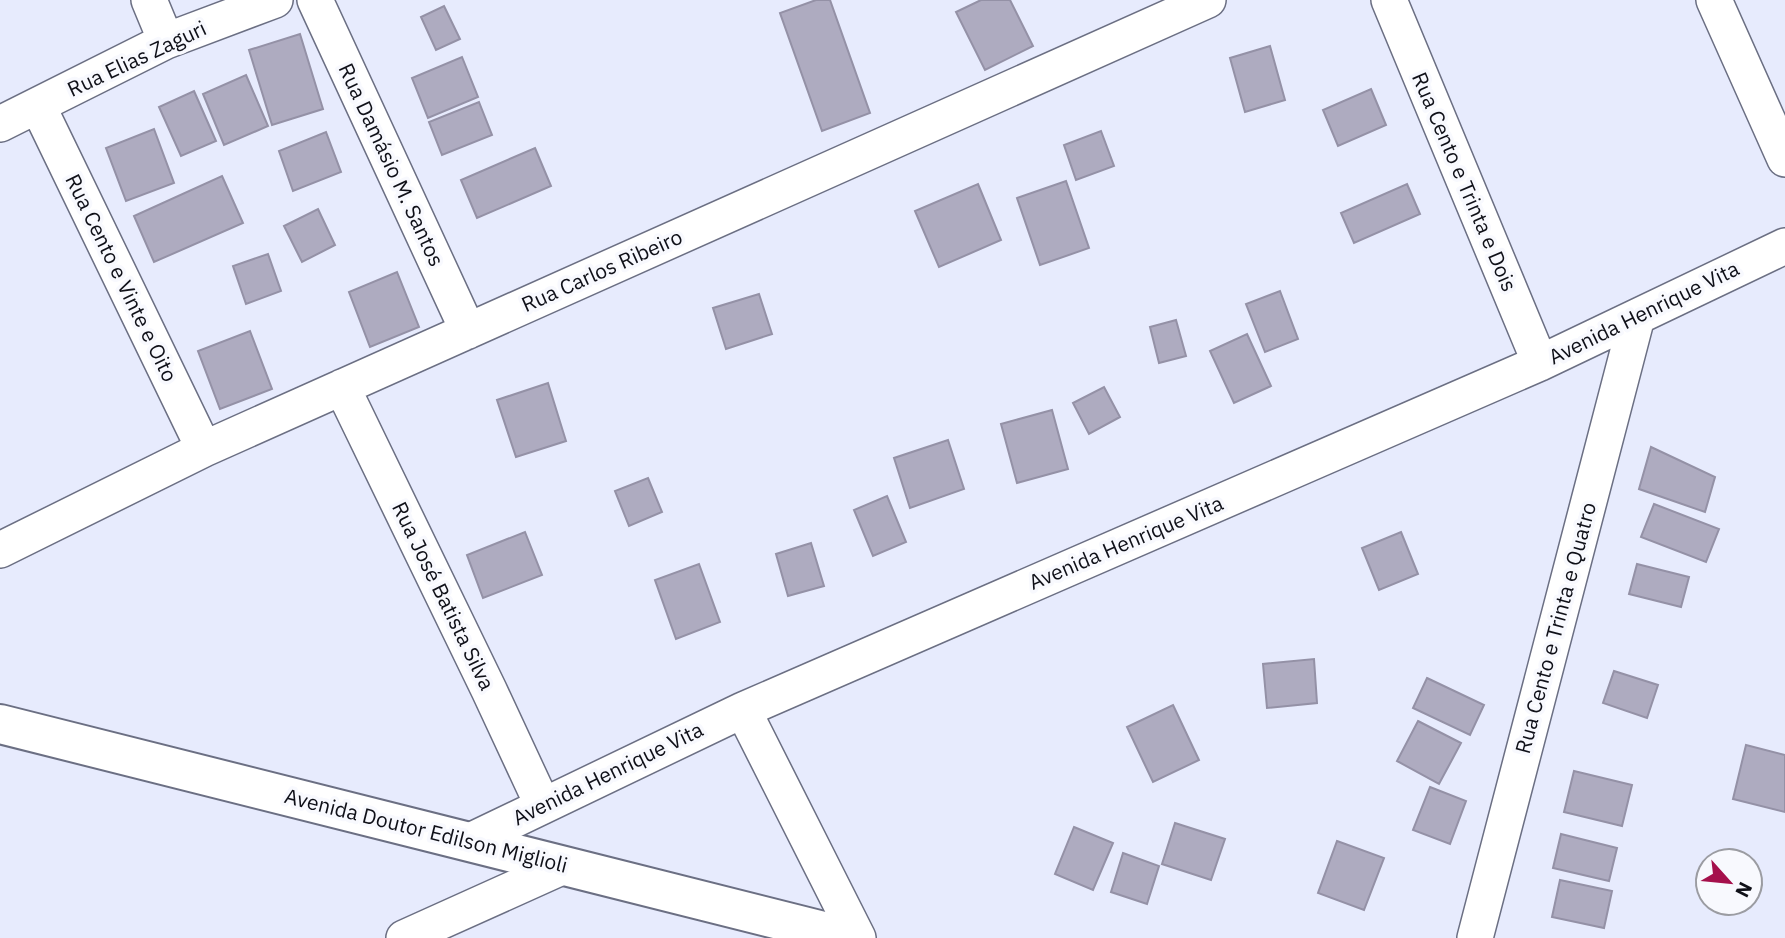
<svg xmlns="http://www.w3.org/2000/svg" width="1785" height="938" font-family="'IBM Plex Sans',sans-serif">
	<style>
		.building { fill: #aeabc0; stroke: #9491a6; stroke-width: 2 }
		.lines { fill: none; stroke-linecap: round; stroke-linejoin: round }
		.minor-casing { stroke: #6b6f83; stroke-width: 38 }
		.tertiary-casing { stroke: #6b6f83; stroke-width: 42 }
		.minor { stroke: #fff; stroke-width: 35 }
		.tertiary { stroke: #fff; stroke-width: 38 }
		.labels { text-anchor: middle; stroke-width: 7; stroke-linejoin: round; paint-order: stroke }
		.street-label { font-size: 21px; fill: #0f1018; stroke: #f8f9fe }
	</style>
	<rect width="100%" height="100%" fill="#e7ebfd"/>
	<path class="building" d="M816,0H830L870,113L822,131L780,13Z
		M981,0H1010L1033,46L985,70L956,12Z
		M444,6L460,39L436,50L421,17Z
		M300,34L323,109L272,125L249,50Z
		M1270,46L1285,100L1245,112L1230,58Z
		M462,57L478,97L428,118L412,78Z
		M246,75L268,126L224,145L203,94Z
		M1371,89L1386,125L1338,146L1323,110Z
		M194,91L216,141L181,156L159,107Z
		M479,102L492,135L442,155L429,122Z
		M154,129L174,183L126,201L106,148Z
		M1101,131L1114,166L1076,180L1064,145Z
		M326,132L341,172L293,191L279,151Z
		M535,148L551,186L477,218L461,180Z
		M222,176L243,223L154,262L134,216Z
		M1066,181L1089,248L1040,265L1017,198Z
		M978,184L1001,240L939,267L915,211Z
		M1407,184L1420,214L1354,243L1341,213Z
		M318,209L335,245L302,262L284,226Z
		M268,254L281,291L246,304L233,266Z
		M397,272L419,327L370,347L349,292Z
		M1280,291L1298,339L1265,352L1246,304Z
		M759,294L772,334L726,349L713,308Z
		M1176,320L1186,356L1159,363L1150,327Z
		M250,331L272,389L220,409L198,351Z
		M1247,334L1271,386L1234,403L1210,351Z
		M548,383L566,441L516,457L497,400Z
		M1104,387L1120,417L1089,434L1073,403Z
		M1052,410L1068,469L1017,483L1001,424Z
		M948,440L964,489L910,508L894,458Z
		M1651,447L1715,477L1705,512L1639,489Z
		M648,478L662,512L629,526L615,491Z
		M887,496L906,542L873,556L854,510Z
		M1654,504L1719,529L1706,562L1641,537Z
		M525,532L542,575L483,598L467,555Z
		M1401,532L1418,574L1379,590L1362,548Z
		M811,543L824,586L788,596L776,554Z
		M699,564L720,622L676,639L655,580Z
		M1637,564L1689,577L1681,607L1629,594Z
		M1314,659L1317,703L1267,708L1263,664Z
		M1614,671L1658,685L1647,718L1603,703Z
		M1427,678L1484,705L1470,735L1413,708Z
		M1173,705L1199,760L1153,782L1127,727Z
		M1418,721L1461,743L1439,784L1397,761Z
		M1746,745L1785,755V812L1733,799Z
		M1574,771L1632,785L1622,826L1564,812Z
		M1430,787L1466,801L1450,844L1413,830Z
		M1175,823L1225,839L1211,880L1162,864Z
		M1074,827L1113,843L1093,890L1055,874Z
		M1561,834L1617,848L1609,881L1553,868Z
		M1337,841L1384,858L1364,910L1318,893Z
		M1123,853L1159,866L1147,904L1111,892Z
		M1560,880L1612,891L1604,928L1552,917Z"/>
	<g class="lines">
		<defs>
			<path id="minor" d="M149,0L166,41
				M315,0L468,331
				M1389,0L1540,363
				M1714,0L1785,159
				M38,106L204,449
				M0,124L166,41L275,0
				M342,387L489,690L543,806
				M0,550L204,449L1208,0
				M743,710L858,938
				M468,842L743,710L1540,363L1785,246
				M404,938L564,866
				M1475,938L1637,317"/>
			<path id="tertiary" d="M0,724L851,938"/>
		</defs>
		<use href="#minor" class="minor-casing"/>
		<use href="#tertiary" class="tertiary-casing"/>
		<use href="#minor" class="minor"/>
		<use href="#tertiary" class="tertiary"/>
	</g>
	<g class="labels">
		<g class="street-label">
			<text transform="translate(137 59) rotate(-25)" y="7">Rua Elias Zaguri</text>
			<text transform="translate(391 165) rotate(65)" y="7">Rua Damásio M. Santos</text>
			<text transform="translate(1464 182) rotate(67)" y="7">Rua Cento e Trinta e Dois</text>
			<text transform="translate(602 271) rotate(-24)" y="7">Rua Carlos Ribeiro</text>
			<text transform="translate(121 278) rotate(64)" y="7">Rua Cento e Vinte e Oito</text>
			<text transform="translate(1644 313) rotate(-26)" y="7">Avenida Henrique Vita</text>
			<text transform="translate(1126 543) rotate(-23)" y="7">Avenida Henrique Vita</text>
			<text transform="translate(443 596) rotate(64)" y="7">Rua José Batista Silva</text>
			<text transform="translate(1556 628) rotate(-75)" y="7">Rua Cento e Trinta e Quatro</text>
			<text transform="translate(608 774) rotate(-26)" y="7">Avenida Henrique Vita</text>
			<text transform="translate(426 831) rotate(14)" y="7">Avenida Doutor Edilson Miglioli</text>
		</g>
	</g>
	<g transform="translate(1729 882) rotate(117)"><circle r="33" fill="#f8f9fe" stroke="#9b9ca2" stroke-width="2"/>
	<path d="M0-5L12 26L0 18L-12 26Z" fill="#a5104c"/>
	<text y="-10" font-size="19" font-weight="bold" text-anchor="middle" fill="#0f1018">N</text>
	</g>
</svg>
